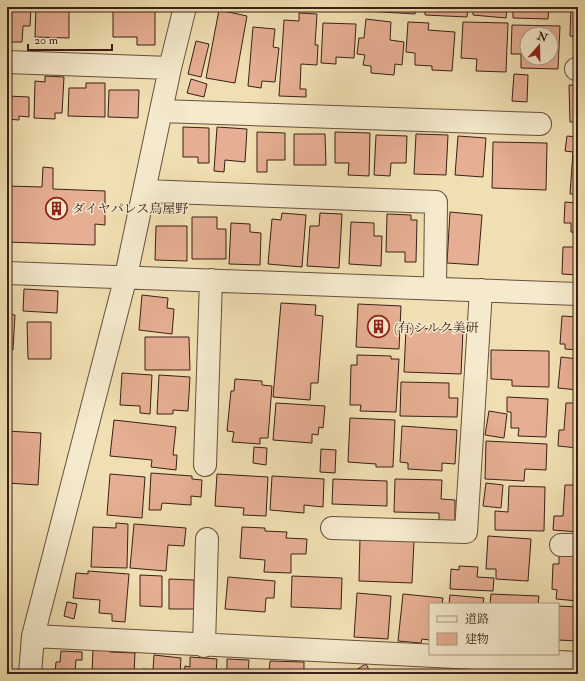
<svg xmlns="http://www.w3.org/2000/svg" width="585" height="681" font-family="'IM FELL Double Pica','Noto Serif JP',serif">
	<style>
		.building { fill: #e6ae92; stroke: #3a2016; fill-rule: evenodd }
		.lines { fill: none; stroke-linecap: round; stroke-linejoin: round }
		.street-casing { stroke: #68503d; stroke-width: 24 }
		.street { stroke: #f5eacd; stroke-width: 22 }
		.labels { text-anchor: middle; stroke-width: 3; stroke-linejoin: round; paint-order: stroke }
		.poi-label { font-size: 13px; fill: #3a2016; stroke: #f5eacd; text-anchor: start }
	</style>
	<rect width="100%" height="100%" fill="#f0dfb2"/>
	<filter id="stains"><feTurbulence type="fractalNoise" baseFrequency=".005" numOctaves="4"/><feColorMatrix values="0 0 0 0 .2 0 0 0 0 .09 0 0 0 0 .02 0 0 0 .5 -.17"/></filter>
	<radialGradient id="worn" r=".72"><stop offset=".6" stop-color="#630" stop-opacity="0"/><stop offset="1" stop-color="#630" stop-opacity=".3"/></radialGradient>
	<path class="building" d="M7,7H31L30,26H23L22,42H7Z
		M36,7H69V38L35,37Z
		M282,7H312V9Z
		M317,7H351V10L317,9Z
		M367,7H416L415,14L366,11Z
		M425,7H468L467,17L425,15Z
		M473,7H507L506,18L473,15Z
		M513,7H549L548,19L513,18Z
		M571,7H578V46H575V37L570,36Z
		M113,8H155V45H137V37H113Z
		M219,10L247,16L235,83L206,78Z
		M299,13L317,14L315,45H318L317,65L301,64L300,89H306V97L279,96L284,20L299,21Z
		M366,19L391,22L390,40L404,42L402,65L395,64L394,75L371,73V66L363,65L365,55L357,54L359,38H364Z
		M408,22L429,23L428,30L455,32L452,71L432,70V66L415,65V53L406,52Z
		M463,22L508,23L506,72L476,71L477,59L461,58Z
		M323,23L356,24L354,58L336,57V64L321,63Z
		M512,25L560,26L558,69L521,68V54H511ZM527,34H551V58H527Z
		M253,27L275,29L273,47L279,48L275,82L262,81L261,88L248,86Z
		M196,41L209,44L201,77L188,74Z
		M514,74L528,75L527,102L512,101Z
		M45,76L64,77L62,113H55V119L34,118L35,81L45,82Z
		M191,79L207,84L204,97L187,93Z
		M86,83H105V117L68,116L69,88H86Z
		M569,85H578V122H570Z
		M7,90V96L29,97V117L19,116V120L7,119Z
		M109,90H139L138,118L108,117Z
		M183,127L209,128V163H198V157H183Z
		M217,127L247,129L245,162L225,160L224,172L214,171Z
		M257,132L285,133V160H267V172H257Z
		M335,132L370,133L369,176L348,175L349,163H335Z
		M294,134H325L326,165H294Z
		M416,134L448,135L446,175L414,174Z
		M376,135L407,136L406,163H391L390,176L374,175Z
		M458,136L486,138L483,177L455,175Z
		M567,136L578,137V194H570L573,152L565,151Z
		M493,142L547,143L546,190L492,188Z
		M43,167L53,168V189L105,191V225L95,224V245L7,242V186L42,187Z
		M565,202L578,203V233L571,232V223H564Z
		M450,212L482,215L478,265L447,263Z
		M282,213L306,215L302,267L268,264L272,219L281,220Z
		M320,213L342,214L339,268L307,266L310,226H319Z
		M387,214L411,215V220H417L416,262H405V252H386Z
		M192,217H217V229H226V259H192Z
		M351,222L374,223V236H382L381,266L349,264Z
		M231,223L250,224V232L261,233L260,265L229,264Z
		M156,226H187V261L155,260Z
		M563,247H578V275L562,274Z
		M24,289L58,291L57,313L23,311Z
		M142,295L168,298L167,308L174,309L172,334L139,330Z
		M281,303L316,305L315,315L323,316L318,383H311L310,400L273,397Z
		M358,304L401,306L399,349L356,347Z
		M7,314L15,315L13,350L7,349Z
		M562,316L578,317V350L565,349V344H560Z
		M27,322H51V359H28Z
		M406,328L463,330L461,374L404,372Z
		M145,337H189L190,370H145Z
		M491,350L549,351V387L512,386V380L491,379Z
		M357,355L391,356V359H399L396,412L360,411L361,405H350L351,365H357Z
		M561,357L578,359V390L558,388Z
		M122,373L152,375L150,414L140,413V406L120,405Z
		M159,375L190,377L188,411L173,410V414H157Z
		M235,379L262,381V385L272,386L268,438H260V444L232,442L234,432L227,431L231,391H234Z
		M401,382L449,383V398H458L457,417L400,416Z
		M507,397L548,399L546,437L518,436L519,428H511V412H507Z
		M276,403L325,406L323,428L319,427L318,435L312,434V443L273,440Z
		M566,403H578V448L558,446L559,430H564Z
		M489,411L507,414L504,438L485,435Z
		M350,418L395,420L393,467H376V464L348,462Z
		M114,420L176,427L173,455H177L176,470L151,467L152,460L110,456Z
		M402,426L457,430L455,464L442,463V471L408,469V463L400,462Z
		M7,431L41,433L38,485L7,483Z
		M486,441L547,444L546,470L525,469L524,481L485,479Z
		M254,447L267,448L266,465L253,463Z
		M321,449L336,450L335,473L320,472Z
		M151,473L192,476V479L202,480L201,497L191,496V505L162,503L161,510H149Z
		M110,474L145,477L142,518L107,515Z
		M217,474L268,477L266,516L243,515L244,508L215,506Z
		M272,476L324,479L323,507L304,505V513L270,510Z
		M333,479L387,481V506L332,504Z
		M395,479L442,480L441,499L455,500V521H439V513L394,512Z
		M486,483L503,485L501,508L483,506Z
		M565,485H578V532L553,530L554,516H563Z
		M509,486L545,487L544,531L495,530V511L508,512Z
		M116,523L128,524L127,568L91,567L93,527L116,528Z
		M134,524L186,528L184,546L168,545L166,571L130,568Z
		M242,527L265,528V531L287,532L286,538L307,539L306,554H291V573L264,572L265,560L240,558Z
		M488,536L531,539L528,581L496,579V569H486Z
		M360,538L414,541L412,583L359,581Z
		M559,554L578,556V601L556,599L557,590L552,589L553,564H559Z
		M459,566L478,567L477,577L494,578L493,591L450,589L451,569L459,570Z
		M88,571L129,574L125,622L112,621V614L99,613L100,600L73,598L76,573L88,574Z
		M140,575L162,576V607L140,606Z
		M292,576L342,578L341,609L291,607Z
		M228,577L275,581L274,598H266L265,612L225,609Z
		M169,579L194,580V609H169Z
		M357,593L391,596L388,639L354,637Z
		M403,594L443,598L442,604H430V640L422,639L421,643L398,641Z
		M491,594L539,596L538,604H490Z
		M450,595L484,598L483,604H449Z
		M67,602L77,604L74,619L64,616Z
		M558,606L578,607V641L558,640Z
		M93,649H111L110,652L135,653L134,674H92Z
		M61,651L82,652V660H76L75,672H83V674H55L56,662H60Z
		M154,655L181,658L180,674H142L143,669L153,670Z
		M190,657L217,659L216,674H184L185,666L190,667Z
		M227,659L249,660L248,674H227Z
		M270,661L304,662V674H308H269Z
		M366,664L371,674H349Z
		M420,671L448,673L447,674H420Z"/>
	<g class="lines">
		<defs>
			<path id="street" d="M7,62L170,68
				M576,69H578
				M161,111L540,124
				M144,191L436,202L435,288
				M7,273L578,294
				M205,465L211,280
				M332,528L466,532L481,290
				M561,545H578
				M33,636L578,663
				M204,646L207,539
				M30,674L33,636L126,276L170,68L185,7"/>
		</defs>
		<use href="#street" class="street-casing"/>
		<use href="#street" class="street"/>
	</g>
	<defs>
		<symbol id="building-ring" viewBox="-11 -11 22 22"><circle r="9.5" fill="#f5eacd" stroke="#8f2418" stroke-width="1.5"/><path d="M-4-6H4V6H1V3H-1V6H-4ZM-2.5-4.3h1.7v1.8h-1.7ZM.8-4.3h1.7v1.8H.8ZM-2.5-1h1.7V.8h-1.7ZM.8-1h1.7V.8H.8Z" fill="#8f2418"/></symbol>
	</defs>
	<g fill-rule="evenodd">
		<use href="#building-ring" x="44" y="196" width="25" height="25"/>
		<use href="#building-ring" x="366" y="314" width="25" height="25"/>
	</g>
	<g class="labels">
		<g class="poi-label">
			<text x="72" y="213">ダイヤパレス鳥屋野</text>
			<text x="394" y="332">(有)シルク美研</text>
		</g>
	</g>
	<rect width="585" height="681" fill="none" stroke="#f0dfb2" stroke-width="24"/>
	<rect x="8" y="8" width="569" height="665" fill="none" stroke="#3a2016" stroke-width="2"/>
	<rect x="12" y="12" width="561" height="657" fill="none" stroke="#3a2016"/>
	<rect x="429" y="603" width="130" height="52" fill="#f5eacd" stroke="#aa9984"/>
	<rect x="437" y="616" width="20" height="6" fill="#f5eacd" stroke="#aa9984"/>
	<text x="465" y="623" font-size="12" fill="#3a2016">道路</text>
	<rect x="437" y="633" width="20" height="12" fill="#e6ae92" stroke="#aa9984"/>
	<text x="465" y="643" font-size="12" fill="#3a2016">建物</text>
	<g transform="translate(539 46) rotate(20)"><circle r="19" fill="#f5eacd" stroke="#aa9984"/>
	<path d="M0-3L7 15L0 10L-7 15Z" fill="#8f2418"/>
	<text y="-6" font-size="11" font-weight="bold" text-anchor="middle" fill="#3a2016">N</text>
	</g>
	<path d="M28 44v6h84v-6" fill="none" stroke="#3a2016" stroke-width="2"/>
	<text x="34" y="44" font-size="12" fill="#3a2016" stroke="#f5eacd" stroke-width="3" paint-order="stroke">20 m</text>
	<rect width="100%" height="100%" filter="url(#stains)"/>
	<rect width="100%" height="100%" fill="url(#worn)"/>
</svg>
